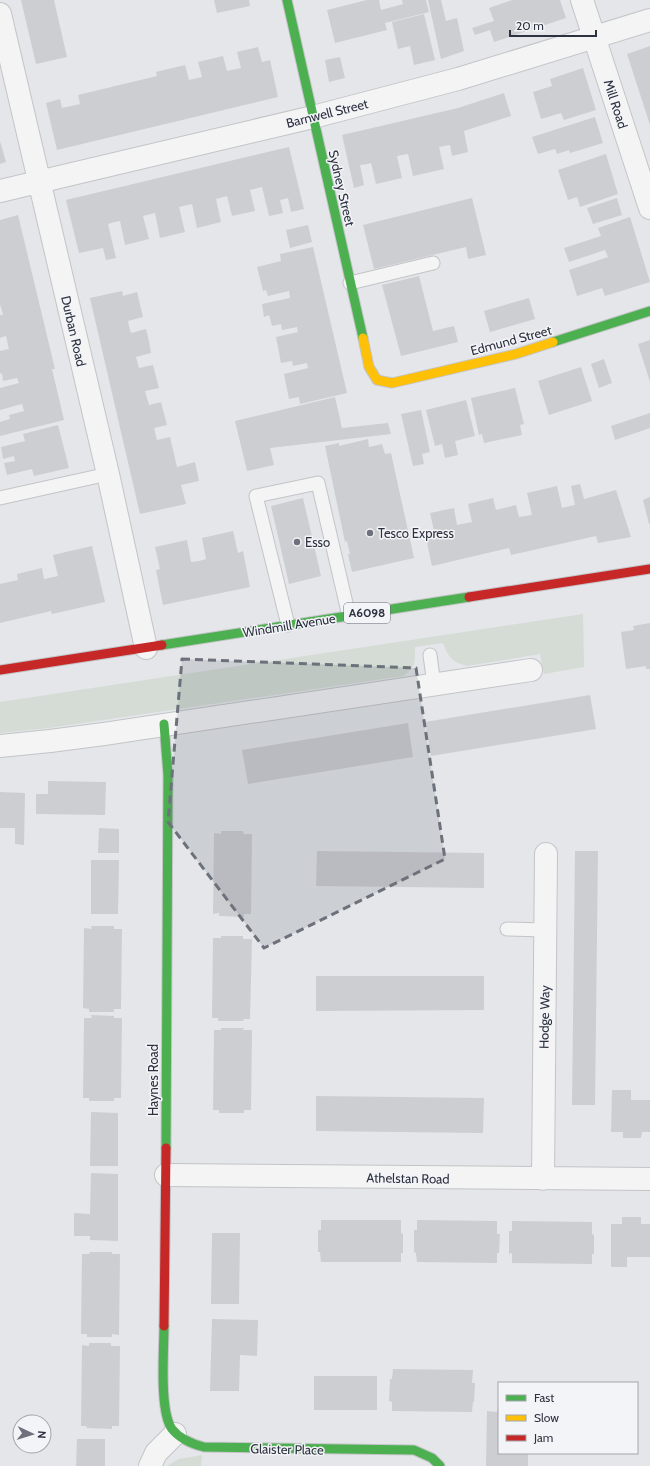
<svg xmlns="http://www.w3.org/2000/svg" width="650" height="1466" font-family="Cabin,sans-serif">
	<style>
		.green { fill: #d4dcd5 }
		.building { fill: #cdced1 }
		.lines { fill: none; stroke-linecap: round; stroke-linejoin: round }
		.lane-casing { stroke: #c3c4c7; stroke-width: 15 }
		.street-casing { stroke: #c3c4c7; stroke-width: 24 }
		.fast-casing { stroke: #c3c4c7; stroke-width: 11 }
		.slow-casing { stroke: #c3c4c7; stroke-width: 11 }
		.jam-casing { stroke: #c3c4c7; stroke-width: 11 }
		.lane { stroke: #f4f4f5; stroke-width: 13 }
		.street { stroke: #f4f4f5; stroke-width: 22 }
		.fast { stroke: #4caf50; stroke-width: 9 }
		.slow { stroke: #ffc107; stroke-width: 9 }
		.jam { stroke: #c62828; stroke-width: 9 }
		.marked { fill: #6d717b; fill-opacity: 0.2; stroke: #6d717b; stroke-width: 3; stroke-dasharray: 8 5; stroke-linejoin: round }
		.poi-dot { fill: #6d717b; stroke: #f3f4f7; stroke-width: 1.5 }
		.labels { text-anchor: middle; stroke-width: 3; stroke-linejoin: round; paint-order: stroke }
		.shield { fill: #f3f4f7; stroke: #686c77; stroke-width: 1 }
		.shield-label { font-size: 12px; font-weight: bold; fill: #2d3240 }
		.street-label { font-size: 13px; fill: #2d3240; stroke: #f3f4f7 }
		.poi-label { font-size: 13px; fill: #2d3240; stroke: #f3f4f7; text-anchor: start }
	</style>
	<rect width="100%" height="100%" fill="#e4e6e9"/>
	<path class="green" d="M583,614L584,667L544,674L540,654L467,666C451,661 449,658 443,643L415,647C415,662 416,667 403,676L49,728L0,733V702Z
		M202,1455L201,1466H167L179,1459Z"/>
	<path class="building" d="M21,0H54L67,57L36,64Z
		M214,0H249L250,6L217,13Z
		M367,0H379L381,10L403,4L402,0H426L429,12L385,23L387,30L335,43L327,10Z
		M428,0H441L446,21L457,18L464,51L441,59Z
		M512,0H560L566,18L494,42L490,30L475,35L472,28L494,21L489,8Z
		M424,14L435,60L414,65L410,46L398,49L392,22Z
		M650,46V125L627,54Z
		M258,47L262,62L270,60L278,97L57,150L46,103L60,99L62,108L80,104L78,95L157,76L156,72L185,65L189,80L202,77L198,62L223,56L227,71L241,68L237,52Z
		M340,57L345,78L329,82L325,60Z
		M583,68L596,110L564,120L561,113L541,119L533,92L552,86L550,79Z
		M504,93L511,116L464,131L468,152L452,156L450,145L439,147L444,169L413,176L408,154L397,156L402,178L376,184L371,163L368,164L360,165L364,185L354,188L342,135L458,108Z
		M595,117L603,143L570,153L569,150L557,154L555,149L538,154L532,137Z
		M0,141L6,162L0,164Z
		M289,147L304,209L291,212L288,198L280,200L283,213L269,216L262,187L250,190L255,211L232,216L227,196L216,199L221,222L197,228L192,204L179,207L185,232L160,238L155,213L143,216L149,239L125,245L120,221L115,222L108,224L116,258L106,260L103,248L79,253L66,200Z
		M606,154L618,194L580,207L577,197L568,200L558,170Z
		M472,198L486,255L468,259L466,247L374,269L363,225Z
		M617,198L622,215L593,224L587,208Z
		M18,215L55,369H52L64,420L0,436V422L10,419L9,415L24,411L22,404L0,410V388L19,383L17,378L3,381L2,373L0,374V351L9,349L6,336L0,338V315H3L0,304V220Z
		M630,217L650,282L605,296L602,288L577,296L569,270L608,257L605,250L569,262L564,248L601,236L598,228Z
		M308,225L312,242L290,248L286,230Z
		M313,247L347,393L300,404L299,397L289,399L284,374L308,368L307,363L293,366L292,361L281,363L276,337L298,332L297,327L282,330L281,324L272,326L269,315L264,317L262,304L290,298L289,291L268,296L266,290L263,291L257,267L281,261L280,254Z
		M419,276L433,331L454,326L458,342L401,356L382,285Z
		M122,291L123,296L137,292L143,317L128,321L129,326L131,333L146,329L149,341L151,353L136,357L139,368L153,365L159,388L145,391L149,405L161,402L167,425L154,428L157,440L170,437L177,467L195,462L199,481L181,485L186,504L140,514L90,298Z
		M529,298L535,319L490,332L484,311Z
		M650,340V382L638,344Z
		M604,359L612,383L599,388L591,364Z
		M581,367L592,401L549,415L538,381Z
		M515,388L524,424L520,425L522,435L484,443L482,434L479,435L471,398Z
		M335,397L342,428L388,423L391,434L270,448L274,465L247,471L235,421Z
		M466,400L475,436L455,441L458,455L445,458L442,444L435,446L426,410Z
		M421,410L430,452L422,454L424,464L413,466L401,414Z
		M650,413V428L615,440L611,426Z
		M58,425L69,468L34,476L32,469L7,475L4,463L15,461L14,456L3,459L1,447L25,441L23,434Z
		M368,439L369,447L382,444L385,454L391,453L414,558L352,572L348,554H350L347,541L345,542L325,446L339,443V446Z
		M580,484L584,499L616,490L631,537L598,543L596,536L511,555L509,548L432,566L425,533L434,531L430,513L454,508L457,525L472,522L468,504L493,498L496,510L516,505L519,517L532,515L527,493L557,486L562,508L575,505L571,486Z
		M650,497V524H649L643,500Z
		M303,498L321,576L289,584L271,506Z
		M233,531L238,553L243,551L250,587L163,605L156,570L160,569L155,547L187,540L191,562L199,561L206,559L202,538Z
		M92,546L105,602L52,614L51,611L0,623V584L18,580L17,574L42,568L44,579L58,576L53,555Z
		M650,623V669H646V666L626,669L621,632L634,630L633,626Z
		M590,695L596,729L431,756L425,722Z
		M408,723L413,757L248,784L242,750Z
		M48,781L106,782L105,815L36,814V794H48Z
		M0,792L25,793L24,845L15,844V828H0Z
		M99,828L119,829V853H98Z
		M221,831H243L244,834H252L251,914H244V917L219,916V913L213,914L214,833L221,834Z
		M317,851L484,853V888L316,886Z
		M575,851H598L595,1105H572Z
		M91,860H119L118,914H91Z
		M91,926H114V929H122L121,1009H114V1012H89V1009L83,1008L84,928L92,929Z
		M221,936H243V939H252L250,1019H244L243,1021H218V1018H212L213,938H221Z
		M316,976H484V1010L316,1011Z
		M91,1015L114,1016V1018H122L121,1098H114V1101H89V1098H83L84,1018H92Z
		M221,1028H244L243,1030H252L251,1110H244V1113H219V1110H213L214,1030H221Z
		M612,1090H631V1100H650V1132H642L641,1138H623V1132H611Z
		M316,1096L484,1098L483,1133L316,1131Z
		M91,1112L118,1113V1166H90Z
		M91,1173L118,1174V1241L90,1240V1236H74V1213L90,1214Z
		M622,1217H641V1224H650V1257H627V1267H611V1224H622Z
		M321,1220H401V1233L403,1234V1253H401V1262H321L320,1252H318V1230H321Z
		M417,1220L497,1221V1234H500L499,1253H497V1263L417,1262L416,1253L414,1252V1230H417Z
		M512,1221L592,1222V1234L594,1235V1254H592V1264L512,1263V1253L509,1254V1231H512Z
		M212,1233H240L239,1304H211Z
		M90,1252H112V1254H120L119,1335L112,1334V1337H87V1334H81L82,1254H89Z
		M212,1319L258,1320L257,1356L240,1355L239,1391H210Z
		M89,1343H111V1346H120L119,1426H112V1429L87,1428L86,1426H81L82,1345L89,1346Z
		M393,1369L473,1370L472,1383H475L474,1402H473L472,1412L392,1411V1402L389,1401L390,1379H392Z
		M314,1376H377V1410H314Z
		M497,1409H499V1453H528V1466H486L487,1411L497,1412Z
		M77,1439H105V1466H76Z"/>
	<g class="lines">
		<defs>
			<path id="lane" d="M350,283L433,263
				M0,498L108,474
				M288,625L256,496L318,483L349,616
				M430,655L434,685
				M507,929L545,930"/>
			<path id="street" d="M582,0L650,208
				M0,14L108,474L146,648
				M0,191L313,117L458,79L650,20
				M0,746L50,741L104,734L531,670
				M166,1175L650,1179
				M543,1179L546,854
				M150,1466L156,1453L175,1434"/>
			<path id="fast" d="M287,0L363,338
				M553,342L650,311
				M162,645L469,597
				M164,724L168,775L166,1148
				M164,1326C164,1350 159,1411 172,1429C180,1439 192,1444 204,1447L414,1450L432,1458L440,1466"/>
			<path id="slow" d="M363,338L369,367L377,380L392,383L516,354L553,342"/>
			<path id="jam" d="M469,597L650,569
				M0,670L162,645
				M164,1326L166,1148"/>
		</defs>
		<use href="#lane" class="lane-casing"/>
		<use href="#street" class="street-casing"/>
		<use href="#fast" class="fast-casing"/>
		<use href="#slow" class="slow-casing"/>
		<use href="#jam" class="jam-casing"/>
		<use href="#lane" class="lane"/>
		<use href="#street" class="street"/>
		<use href="#fast" class="fast"/>
		<use href="#slow" class="slow"/>
		<use href="#jam" class="jam"/>
	</g>
	<path class="marked" d="M182,659L416,668L445,859L264,948L168,822Z"/>
	<g class="poi-dot">
		<circle cx="370" cy="533" r="4"/>
		<circle cx="297" cy="542" r="4"/>
	</g>
	<g class="labels">
		<rect class="shield" x="344" y="603" width="46" height="20" rx="3"/>
		<g class="shield-label">
			<text x="367" y="617">A6098</text>
		</g>
		<g class="street-label">
			<text transform="translate(616 104) rotate(72)" y="5">Mill Road</text>
			<text transform="translate(327 113) rotate(-14)" y="5">Barnwell Street</text>
			<text transform="translate(342 188) rotate(77)" y="5">Sydney Street</text>
			<text transform="translate(74 331) rotate(77)" y="5">Durban Road</text>
			<text transform="translate(511 340) rotate(-15)" y="5">Edmund Street</text>
			<text transform="translate(289 625) rotate(-9)" y="5">Windmill Avenue</text>
			<text transform="translate(544 1017) rotate(-89)" y="5">Hodge Way</text>
			<text transform="translate(153 1080) rotate(-90)" y="5">Haynes Road</text>
			<text transform="translate(408 1178) rotate(1)" y="5">Athelstan Road</text>
			<text transform="translate(287 1449) rotate(1)" y="5">Glaister Place</text>
		</g>
		<g class="poi-label">
			<text x="378" y="538">Tesco Express</text>
			<text x="305" y="547">Esso</text>
		</g>
	</g>
	<rect x="498" y="1382" width="140" height="72" fill="#f3f4f7" stroke="#a4a6ae"/>
	<rect x="506" y="1395" width="20" height="6" fill="#4caf50" stroke="#a4a6ae"/>
	<text x="534" y="1402" font-size="12" fill="#2d3240">Fast</text>
	<rect x="506" y="1415" width="20" height="6" fill="#ffc107" stroke="#a4a6ae"/>
	<text x="534" y="1422" font-size="12" fill="#2d3240">Slow</text>
	<rect x="506" y="1435" width="20" height="6" fill="#c62828" stroke="#a4a6ae"/>
	<text x="534" y="1442" font-size="12" fill="#2d3240">Jam</text>
	<g transform="translate(32 1434) rotate(94)"><circle r="19" fill="#f3f4f7" stroke="#a4a6ae"/>
	<path d="M0-3L7 15L0 10L-7 15Z" fill="#6d717b"/>
	<text y="-6" font-size="11" font-weight="bold" text-anchor="middle" fill="#2d3240">N</text>
	</g>
	<path d="M510 30v6h86v-6" fill="none" stroke="#2d3240" stroke-width="2"/>
	<text x="516" y="30" font-size="12" fill="#2d3240" stroke="#f3f4f7" stroke-width="3" paint-order="stroke">20 m</text>
</svg>
